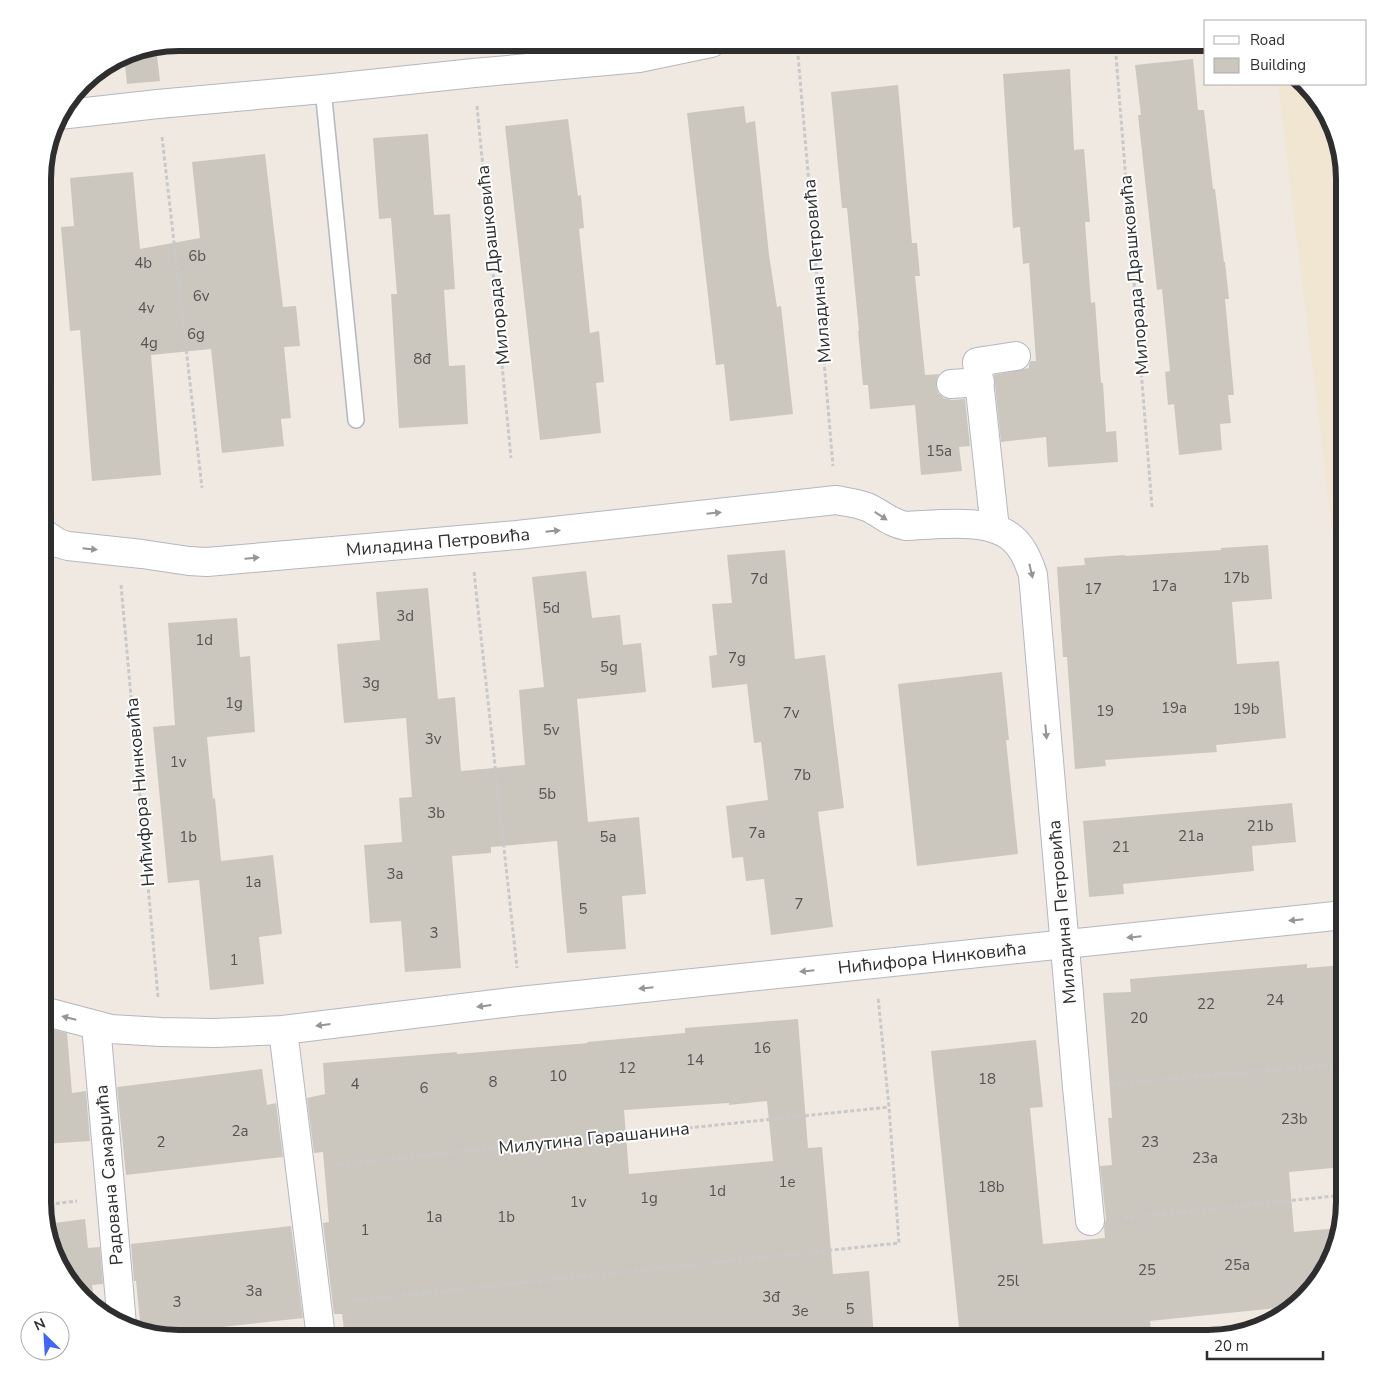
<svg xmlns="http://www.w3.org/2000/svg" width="1387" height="1381" font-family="'Nunito Sans',sans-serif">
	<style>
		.education { fill: #f0e6d1 }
		.building { fill: #cbc7bf; fill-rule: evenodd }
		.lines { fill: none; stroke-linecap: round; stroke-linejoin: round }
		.service-casing { stroke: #b4b7c1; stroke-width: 18 }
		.minor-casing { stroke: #b4b7c1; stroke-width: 30 }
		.path { stroke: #c9c9c9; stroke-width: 3; stroke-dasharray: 4 2.5; stroke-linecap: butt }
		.service { stroke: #fff; stroke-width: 15 }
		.minor { stroke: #fff; stroke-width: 28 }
		.oneway { fill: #969696 }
		.labels { text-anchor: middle; stroke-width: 4; stroke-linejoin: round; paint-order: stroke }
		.number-label { font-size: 15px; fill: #555452 }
		.street-label { font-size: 18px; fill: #2e2e2e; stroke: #fff }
		.rim { fill: none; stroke: #2e2e2e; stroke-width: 6 }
	</style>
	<rect width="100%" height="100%" fill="#efe9e1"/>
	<path class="education" d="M1278,84H1304L1310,89L1334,127L1344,179V627Z"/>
	<path class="building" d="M156,47L160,81L127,84L124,55L127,53Z
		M1193,59L1198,110H1204L1213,189H1215L1224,262H1225L1229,299H1225L1234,395H1228L1231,423L1220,424L1222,450L1179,455L1174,404L1168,405L1165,372L1170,371L1162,289L1157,290L1138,115H1141L1135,65Z
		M1070,69L1074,150L1084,149L1090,222H1085L1091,303L1095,302L1101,383H1103L1106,432L1116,431L1118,462L1048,467L1046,437L1001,442L994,375L1029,368V364L1031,361H1036L1029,263L1023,264L1020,227L1013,228L1003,74Z
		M898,85L912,243H917L920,276H915L925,375L939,374L937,378L936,386L938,393L944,398L952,400L965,399L970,446L959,447L962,471L921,475L915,405L870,409L868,385H863L858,331H859L847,208H842L831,92Z
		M744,106L746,123L755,121L769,255L777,307L781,306L793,414L730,421L724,364L716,365L687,113Z
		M568,119L578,196L581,195L584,228L579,229L590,333L599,331L604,382L596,383L601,433L540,440L505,126Z
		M428,134L434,215L450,214L455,289L444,290L449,366L465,365L468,424L399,428L391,294H397L391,218L379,219L373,138Z
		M265,154L283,307L296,306L300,346L284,347L291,418L281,419L284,446L222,453L211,349L151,355L161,475L92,481L80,330L70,331L61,227L74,226L70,178L133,172L140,249L200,238L192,162Z
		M1268,545L1272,599L1232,602L1237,664L1279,661L1286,738L1216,745L1217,752L1105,760L1106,766L1075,769L1067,657H1063L1057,567L1085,565L1084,558L1125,555V556L1221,550V548Z
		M785,550L795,659L825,655L844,808L818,812L833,927L771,935L764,879L746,881L743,857L732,858L726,806L768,800L761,742L754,743L747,684L712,688L709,656L717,655L712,604L732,603L727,555Z
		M586,571L592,618L620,615L623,645L641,643L646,692L577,699L588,822L639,817L646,894L622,896L626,949L567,953L557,841L491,847V853L452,856L461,968L405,972L401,921L370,923L364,845L402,842L399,798L412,797L406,718L344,723L337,644L380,640L376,592L428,588L438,699L455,697L461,771L525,765L519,690L544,687L532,577Z
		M237,618L240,657L250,656L255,732L207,737L213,799L215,798L221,861L273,855L282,934L259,937L264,984L210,990L199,880L168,883L153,727L175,725L168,623Z
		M1002,672L1009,740H1006L1018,854L917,866L898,684Z
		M1292,803L1296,842L1252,846L1254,871L1123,884L1124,894L1089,897L1083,821Z
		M1307,964V968L1344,965V1167L1289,1172L1294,1232L1339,1228L1334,1254L1298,1304L1295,1306L1150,1321L1152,1338H960L931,1051L1036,1040L1043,1107L1030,1108L1043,1244L1105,1238L1104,1227L1106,1219L1100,1166L1112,1165L1108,1118H1112L1103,993L1131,992L1130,979Z
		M798,1019L808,1148L822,1147L833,1274L869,1271L874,1338H345L342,1314H334L323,1223L329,1222L323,1152L314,1153L307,1098L325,1094L323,1063L457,1052V1054L588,1043L587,1042L685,1033V1028ZM767,1101L773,1161L629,1174L624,1110L729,1103V1105Z
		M43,1027L67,1033L72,1093L86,1091L90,1141L43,1144Z
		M262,1069L267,1105L276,1103L283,1157L126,1175L117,1087Z
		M85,1219L88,1248L100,1247L103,1284L92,1285L95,1305L77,1292L53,1254L47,1224Z
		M291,1226L303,1318L158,1334L141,1331L136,1281H134L131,1244Z"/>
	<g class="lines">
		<defs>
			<path id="service" d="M323,89L356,420"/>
			<path id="minor" d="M59,115L158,104L323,89L474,73L639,58L711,43
				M951,384L980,382
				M995,529L977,362L1016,356
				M43,533L58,543L68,546L142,554L189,561L207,562L517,535L836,500C846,502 857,503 867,507C881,513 889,523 906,526C936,525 987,517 1012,538C1023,547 1029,562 1033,575L1077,1087L1090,1221
				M43,1011L111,1029L161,1032L215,1033L283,1030L520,1001L1344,915
				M96,1025L122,1325
				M283,1030L321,1338"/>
		</defs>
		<use href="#service" class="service-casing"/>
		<use href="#minor" class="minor-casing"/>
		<path class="path" d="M797,43L833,466
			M1115,43L1152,507
			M477,106L511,458
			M162,137L202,488
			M474,572L517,968
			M121,585L158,997
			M1110,1084L1344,1064
			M333,1165L889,1107
			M43,1205L77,1201
			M1124,1218L1344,1195
			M350,1301L899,1243L889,1107L878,997"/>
		<use href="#service" class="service"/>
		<use href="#minor" class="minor"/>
	</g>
	<defs><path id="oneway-solid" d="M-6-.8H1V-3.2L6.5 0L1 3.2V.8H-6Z" transform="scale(1.25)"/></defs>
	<g class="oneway">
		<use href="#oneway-solid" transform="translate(714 513) rotate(-6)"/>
		<use href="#oneway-solid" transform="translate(881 516) rotate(33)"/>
		<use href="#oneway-solid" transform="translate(553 531) rotate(-6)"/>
		<use href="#oneway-solid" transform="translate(90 549) rotate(6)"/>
		<use href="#oneway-solid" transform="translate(252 558) rotate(-5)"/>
		<use href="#oneway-solid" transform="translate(1031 571) rotate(77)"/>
		<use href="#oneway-solid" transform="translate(1046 732) rotate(85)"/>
		<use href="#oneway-solid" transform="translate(1296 920) rotate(174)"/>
		<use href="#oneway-solid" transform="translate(1134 937) rotate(174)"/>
		<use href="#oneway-solid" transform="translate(807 971) rotate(174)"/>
		<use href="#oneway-solid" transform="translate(646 988) rotate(174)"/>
		<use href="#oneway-solid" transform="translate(484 1006) rotate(173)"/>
		<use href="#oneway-solid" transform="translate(69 1018) rotate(-166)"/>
		<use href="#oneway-solid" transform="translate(323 1025) rotate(173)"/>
	</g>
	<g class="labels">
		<g class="number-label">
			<text x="197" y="261">6b</text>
			<text x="143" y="268">4b</text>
			<text x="201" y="301">6v</text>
			<text x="146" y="313">4v</text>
			<text x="196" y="339">6g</text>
			<text x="149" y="348">4g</text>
			<text x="422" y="364">8đ</text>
			<text x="939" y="456">15a</text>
			<text x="1236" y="583">17b</text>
			<text x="759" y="584">7d</text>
			<text x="1164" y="591">17a</text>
			<text x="1093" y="594">17</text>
			<text x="551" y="613">5d</text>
			<text x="405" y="621">3d</text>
			<text x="204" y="645">1d</text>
			<text x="737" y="663">7g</text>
			<text x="609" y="672">5g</text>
			<text x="371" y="688">3g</text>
			<text x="234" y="708">1g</text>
			<text x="1174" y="713">19a</text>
			<text x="1246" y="714">19b</text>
			<text x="1105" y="716">19</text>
			<text x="791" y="718">7v</text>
			<text x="551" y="735">5v</text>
			<text x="433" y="744">3v</text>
			<text x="178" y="767">1v</text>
			<text x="802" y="780">7b</text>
			<text x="547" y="799">5b</text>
			<text x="436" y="818">3b</text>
			<text x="1260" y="831">21b</text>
			<text x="757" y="838">7a</text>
			<text x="1191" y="841">21a</text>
			<text x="188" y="842">1b</text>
			<text x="608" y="842">5a</text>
			<text x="1121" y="852">21</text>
			<text x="395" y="879">3a</text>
			<text x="253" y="887">1a</text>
			<text x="799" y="909">7</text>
			<text x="583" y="914">5</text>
			<text x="434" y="938">3</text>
			<text x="234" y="965">1</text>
			<text x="1275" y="1005">24</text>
			<text x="1206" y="1009">22</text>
			<text x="1139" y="1023">20</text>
			<text x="762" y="1053">16</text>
			<text x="695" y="1065">14</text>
			<text x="627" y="1073">12</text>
			<text x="558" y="1081">10</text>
			<text x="987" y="1084">18</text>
			<text x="493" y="1087">8</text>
			<text x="355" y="1089">4</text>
			<text x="424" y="1093">6</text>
			<text x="1294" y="1124">23b</text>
			<text x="240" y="1136">2a</text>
			<text x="161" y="1147">2</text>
			<text x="1150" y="1147">23</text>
			<text x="1205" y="1163">23a</text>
			<text x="787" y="1187">1e</text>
			<text x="991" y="1192">18b</text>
			<text x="717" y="1196">1d</text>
			<text x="649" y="1203">1g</text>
			<text x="578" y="1207">1v</text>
			<text x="434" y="1222">1a</text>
			<text x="506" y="1222">1b</text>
			<text x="365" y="1235">1</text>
			<text x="1237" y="1270">25a</text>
			<text x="1147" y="1275">25</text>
			<text x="1008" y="1286">25l</text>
			<text x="254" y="1296">3a</text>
			<text x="771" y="1302">3đ</text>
			<text x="177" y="1307">3</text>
			<text x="850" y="1314">5</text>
			<text x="800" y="1316">3e</text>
		</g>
		<g class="street-label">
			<text transform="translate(493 265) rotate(-96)" y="6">Милорада Драшковића</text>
			<text transform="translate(817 271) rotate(-95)" y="6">Миладина Петровића</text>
			<text transform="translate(1134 275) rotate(-95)" y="6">Милорада Драшковића</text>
			<text transform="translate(438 542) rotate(-5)" y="6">Миладина Петровића</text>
			<text transform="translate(140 792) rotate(-95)" y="6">Нићифора Нинковића</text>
			<text transform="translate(1062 912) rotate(-95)" y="6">Миладина Петровића</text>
			<text transform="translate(932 958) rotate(-6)" y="6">Нићифора Нинковића</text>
			<text transform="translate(594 1138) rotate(-6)" y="6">Милутина Гарашанина</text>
			<text transform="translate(109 1175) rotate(-95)" y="6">Радована Самарџића</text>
		</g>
	</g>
	<path d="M0 0H1387V1381H0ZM179 51H1208A128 128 0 0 1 1336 179V1202A128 128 0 0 1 1208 1330H179A128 128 0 0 1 51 1202V179A128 128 0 0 1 179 51Z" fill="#fff" fill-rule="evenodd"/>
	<path class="rim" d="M179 51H1208A128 128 0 0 1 1336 179V1202A128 128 0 0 1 1208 1330H179A128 128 0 0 1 51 1202V179A128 128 0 0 1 179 51Z"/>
	<rect x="1204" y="20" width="162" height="65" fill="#ffffff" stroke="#ababab"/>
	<rect x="1214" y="36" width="25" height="8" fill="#ffffff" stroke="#ababab"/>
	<text x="1250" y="45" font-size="15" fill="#2e2e2e">Road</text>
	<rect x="1214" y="58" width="25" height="15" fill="#cbc7bf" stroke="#ababab"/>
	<text x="1250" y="70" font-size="15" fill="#2e2e2e">Building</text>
	<g transform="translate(45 1336) rotate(335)"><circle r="24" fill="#ffffff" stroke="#ababab"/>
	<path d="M0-4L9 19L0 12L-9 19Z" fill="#4264fb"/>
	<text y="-8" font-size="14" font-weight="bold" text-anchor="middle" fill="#2e2e2e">N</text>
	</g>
	<path d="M1207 1351v8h116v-8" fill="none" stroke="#2e2e2e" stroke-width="2.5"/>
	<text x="1214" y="1351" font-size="15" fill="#2e2e2e" stroke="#ffffff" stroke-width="4" paint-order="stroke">20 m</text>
</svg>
